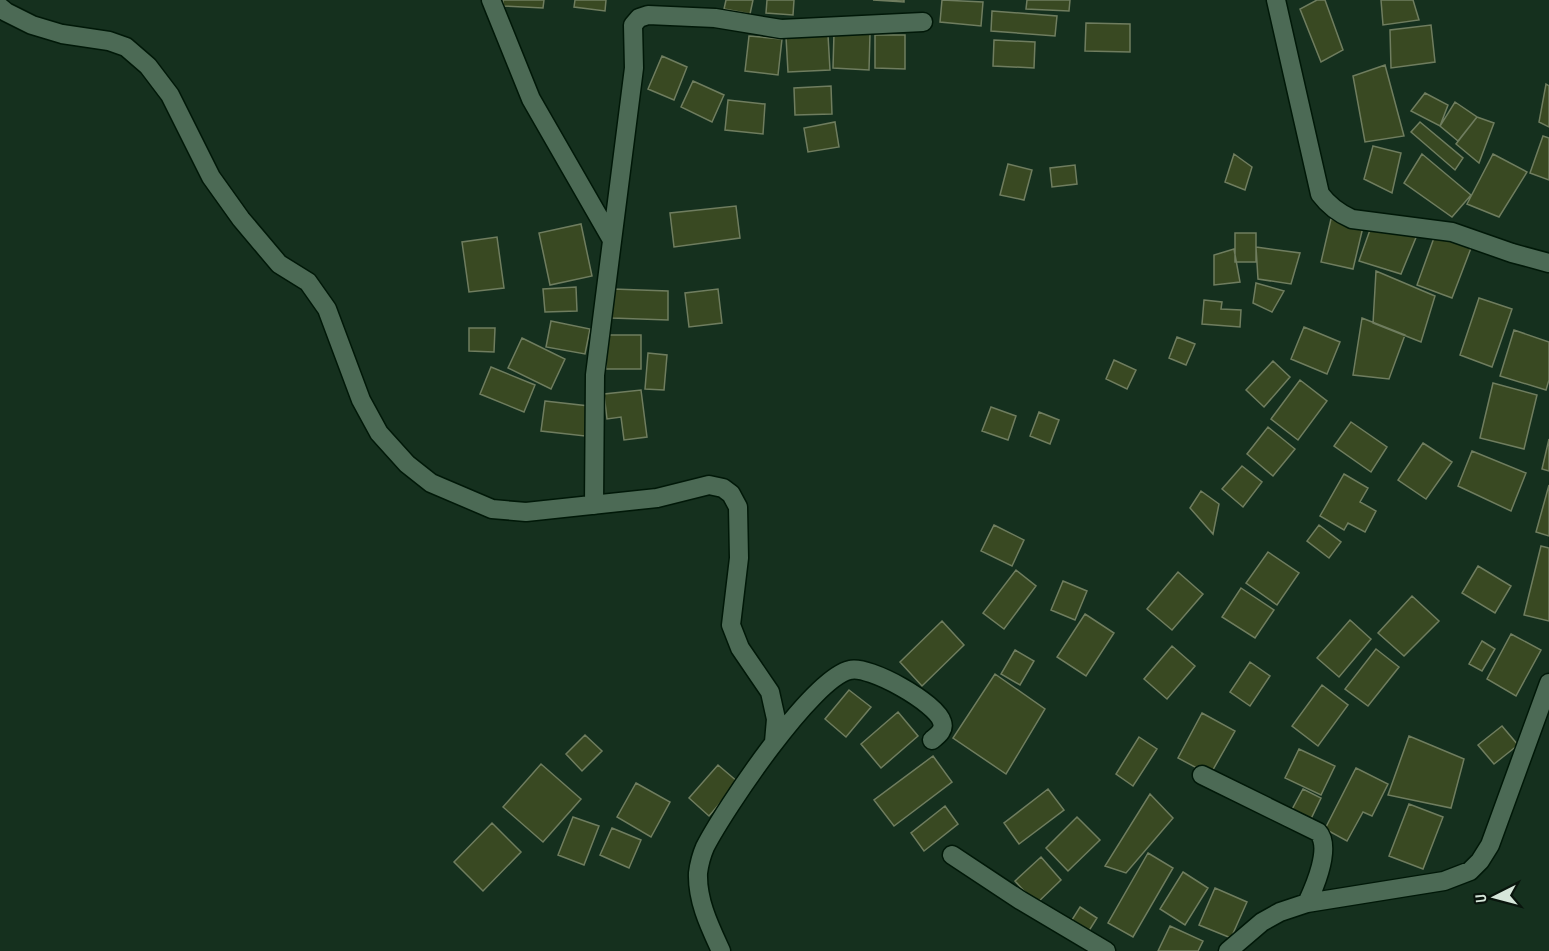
<svg xmlns="http://www.w3.org/2000/svg" width="1549" height="951" font-family="'Sofia Sans Condensed',sans-serif">
	<style>
		.building { fill: #394922; stroke: #6f7d5f; stroke-width: 1.5 }
		.lines { fill: none; stroke-linecap: round; stroke-linejoin: round }
		.minor-casing { stroke: #001808; stroke-width: 21 }
		.minor { stroke: #4c6a55; stroke-width: 18 }
	</style>
	<rect width="100%" height="100%" fill="#15301e"/>
	<path class="building" d="M503,0H544L543,8L503,6Z
		M575,0H606L605,11L574,7Z
		M726,0H753L750,14L724,9Z
		M767,0H794L793,15L766,13Z
		M873,0H904V2Z
		M942,0L983,2L981,26L940,22Z
		M1027,0H1070L1069,11L1026,9Z
		M1317,0H1325L1343,50L1321,62L1300,9Z
		M1381,0H1413L1419,20L1383,25Z
		M992,11L1057,16L1055,36L991,31Z
		M1086,23L1130,24V52L1085,51Z
		M1431,25L1435,62L1391,68L1390,30Z
		M834,33L870,34L869,70L833,68Z
		M828,35L830,70L788,72L786,37Z
		M875,35H905V69L875,68Z
		M749,36L782,39L778,75L745,71Z
		M994,40L1035,42L1034,68L993,66Z
		M662,56L687,67L674,100L648,89Z
		M1385,65L1404,136L1365,142L1353,76Z
		M693,81L724,95L712,122L681,107Z
		M1546,84L1549,86V127L1539,122Z
		M831,86L832,114L795,115L794,88Z
		M1425,93L1448,105L1440,126L1411,111Z
		M728,100L765,104L763,134L725,130Z
		M1455,102L1477,117L1458,141L1440,126Z
		M1477,117L1494,123L1479,163L1456,144Z
		M835,122L839,147L808,152L804,128Z
		M1420,122L1463,158L1455,170L1411,132Z
		M1543,136L1549,138V180L1530,173Z
		M1373,146L1401,153L1392,193L1364,179Z
		M1234,154L1252,167L1245,190L1225,182Z
		M1422,154L1471,195L1452,217L1404,183Z
		M1493,154L1527,172L1499,217L1467,204Z
		M1008,164L1032,170L1024,200L1000,195Z
		M1075,165L1077,184L1052,187L1050,168Z
		M736,206L740,238L674,247L670,213Z
		M1331,219L1363,227L1353,269L1321,262Z
		M581,224L592,276L550,285L539,233Z
		M1371,227L1417,235L1401,274L1359,261Z
		M1235,233H1256V262H1235Z
		M1435,235L1471,248L1452,298L1417,285Z
		M497,237L504,288L469,292L462,242Z
		M1256,247L1300,253L1291,284L1258,279Z
		M1234,249L1240,282L1214,285V255Z
		M1376,271L1435,296L1421,342L1373,323Z
		M1256,283L1284,291L1272,312L1253,303Z
		M576,287L577,311L545,312L543,289Z
		M613,289L668,291V320L612,318Z
		M718,289L722,323L689,327L685,293Z
		M1479,298L1512,309L1492,367L1460,355Z
		M1204,300L1222,302L1221,309L1241,310L1240,327L1202,324Z
		M1362,318L1405,335L1389,379L1353,375Z
		M551,321L590,329L585,354L546,347Z
		M1304,327L1340,342L1327,374L1291,359Z
		M469,328H495L494,352L469,351Z
		M1514,330L1549,342V380L1546,390L1500,376Z
		M606,335H641V369H606Z
		M1177,337L1195,344L1186,365L1169,358Z
		M522,338L565,359L551,389L508,368Z
		M648,353L667,355L664,390L645,389Z
		M1114,360L1136,370L1127,389L1106,379Z
		M1273,361L1290,377L1264,407L1246,390Z
		M491,367L535,385L524,412L480,394Z
		M1300,380L1327,401L1298,440L1271,419Z
		M1493,383L1537,395L1524,449L1480,438Z
		M641,390L647,437L624,440L621,417L607,419L604,394Z
		M545,401L589,406L585,436L541,431Z
		M991,407L1016,416L1008,440L982,431Z
		M1039,412L1059,420L1050,444L1030,436Z
		M1351,422L1387,447L1371,472L1334,446Z
		M1268,427L1295,449L1273,476L1247,454Z
		M1549,439V471L1542,469Z
		M1423,443L1452,462L1426,499L1398,480Z
		M1472,451L1526,473L1511,511L1458,486Z
		M1242,466L1262,482L1243,507L1222,489Z
		M1344,474L1368,488L1360,502L1376,511L1365,532L1348,523L1344,530L1320,516Z
		M1549,485V536L1536,532Z
		M1201,491L1219,504L1213,534L1190,508Z
		M994,525L1024,540L1012,566L981,551Z
		M1319,525L1341,542L1329,558L1307,541Z
		M1541,546L1549,548V621L1524,615Z
		M1268,552L1299,573L1277,605L1246,583Z
		M1478,566L1511,586L1495,613L1462,593Z
		M1016,570L1036,586L1004,629L983,613Z
		M1178,572L1203,594L1172,630L1147,609Z
		M1063,581L1087,591L1075,620L1051,610Z
		M1241,588L1274,610L1255,638L1222,617Z
		M1412,596L1439,621L1404,656L1378,633Z
		M1085,614L1114,633L1086,676L1057,657Z
		M1350,620L1371,639L1339,677L1317,658Z
		M942,621L964,645L922,686L900,662Z
		M1511,634L1541,650L1516,696L1487,679Z
		M1482,641L1495,649L1482,671L1469,664Z
		M1172,646L1195,666L1167,699L1144,679Z
		M1376,649L1399,667L1368,706L1345,689Z
		M1015,650L1034,661L1020,685L1001,674Z
		M1250,662L1270,676L1250,706L1230,692Z
		M995,674L1045,709L1006,774L953,738Z
		M1322,685L1348,705L1318,746L1292,726Z
		M849,690L871,707L846,737L825,719Z
		M898,712L918,736L881,768L861,744Z
		M1202,713L1235,731L1210,775L1178,758Z
		M1502,726L1518,745L1494,764L1478,745Z
		M585,735L602,751L582,771L566,754Z
		M1409,736L1464,759L1451,808L1388,795Z
		M1139,737L1157,749L1133,786L1116,774Z
		M1299,749L1335,766L1321,795L1285,778Z
		M933,756L952,782L894,826L874,800Z
		M541,764L581,799L543,842L503,807Z
		M718,765L738,782L709,816L689,798Z
		M1356,768L1388,784L1372,816L1363,812L1347,841L1325,829Z
		M636,783L670,802L651,837L617,817Z
		M1048,789L1064,810L1019,844L1004,823Z
		M1303,789L1321,798L1308,825L1289,815Z
		M1150,794L1173,818L1126,873L1105,866Z
		M1409,804L1443,817L1423,869L1389,856Z
		M945,806L958,824L924,851L911,833Z
		M573,817L599,826L584,865L558,855Z
		M1077,817L1100,840L1068,871L1046,848Z
		M492,823L521,852L483,891L454,862Z
		M612,828L641,840L629,868L600,855Z
		M1148,853L1173,868L1133,937L1108,923Z
		M1041,857L1061,880L1036,904L1015,881Z
		M1183,872L1208,888L1185,925L1160,909Z
		M1215,888L1247,902L1231,938L1199,925Z
		M1080,907L1097,918L1087,934L1070,923Z
		M1170,926L1203,941L1198,951H1158Z"/>
	<g class="lines">
		<defs>
			<path id="minor" d="M491,0L531,99L612,240
				M1276,0L1320,194C1329,206 1338,213 1352,219L1452,232L1512,253L1549,263
				M0,7L6,12L32,25L62,34L109,41L126,47L148,66L170,95L211,177L241,219L279,264L308,282L327,309L361,400L379,433L407,464L431,483L492,509L526,512L657,498L709,485L723,488L731,494L738,507L739,558L731,625L740,648L770,692L776,719L774,742
				M594,505L595,375L634,68L633,25L639,18L648,15L715,18L781,29L923,22
				M1202,775L1318,832C1332,847 1315,886 1307,903
				M952,855L1020,900L1106,951
				M721,951C710,927 697,901 698,873C699,865 702,854 705,847C724,810 812,678 850,670C869,665 937,703 942,722C945,730 938,735 932,740
				M1228,951L1262,922L1280,912L1307,903L1444,881L1470,871L1480,861L1490,845L1549,683"/>
		</defs>
		<use href="#minor" class="minor-casing"/>
		<use href="#minor" class="minor"/>
	</g>
	<g transform="translate(1495 897) rotate(264)" stroke="#09150d" stroke-width="4.5" paint-order="stroke">
	<path d="M0-4.5L10 22L0 15L-10 22Z" fill="#d6e6da"/>
	<text y="-9" font-size="16" font-weight="bold" text-anchor="middle" fill="#d6e6da">U</text>
	</g>
</svg>
